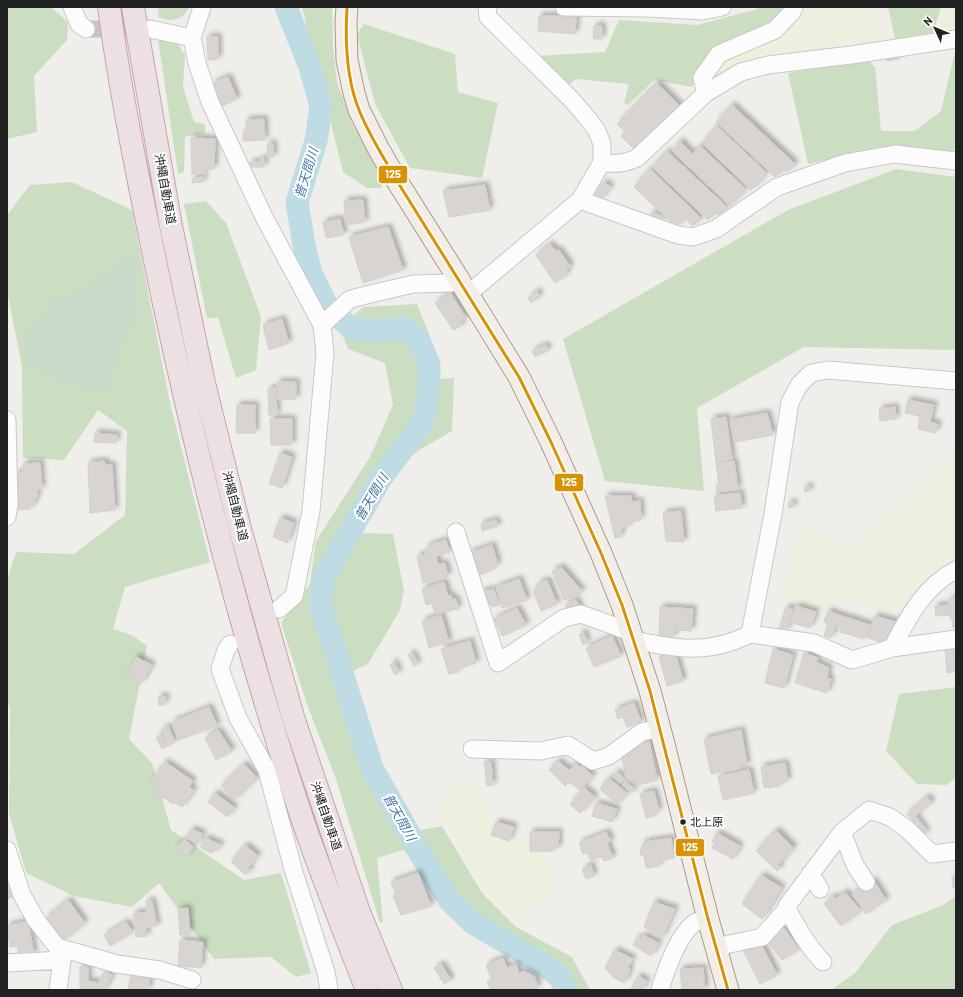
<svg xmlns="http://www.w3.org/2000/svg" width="963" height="997" font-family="Barlow,'Noto Sans JP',sans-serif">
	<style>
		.farmland { fill: #efefdf }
		.forest { fill: #cbdec1 }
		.cemetery { fill: #cadbca }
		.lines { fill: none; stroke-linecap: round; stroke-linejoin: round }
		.river { stroke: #bfdbe3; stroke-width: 23 }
		.building { fill: #d7d4d2; stroke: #d3d0cc; filter: url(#shadow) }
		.minor-tunnel { stroke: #c7c5c3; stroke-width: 17; stroke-dasharray: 17 8; stroke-linecap: butt }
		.minor-casing { stroke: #c9c8c7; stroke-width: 19 }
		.major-casing { stroke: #a79c86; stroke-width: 23 }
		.highway-casing { stroke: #c5a2ac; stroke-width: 24 }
		.minor { stroke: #fdfcfc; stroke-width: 17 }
		.major { stroke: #f3ede7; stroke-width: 21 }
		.highway { stroke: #ece0e2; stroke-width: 22 }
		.bus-1-casing { stroke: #fff; stroke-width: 6 }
		.bus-1 { stroke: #d79205; stroke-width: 3 }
		.bus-dot { fill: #222; stroke: #fff; stroke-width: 1.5 }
		.labels { text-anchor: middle; stroke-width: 4; stroke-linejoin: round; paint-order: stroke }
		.bus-label { font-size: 11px; fill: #222; stroke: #fff; text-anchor: start }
		.street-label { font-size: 12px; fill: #222; stroke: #fff }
		.water-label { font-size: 13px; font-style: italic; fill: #4a7aab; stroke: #fff }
		.line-badge { stroke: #fff; stroke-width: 1.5 }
		.badge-label { font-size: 11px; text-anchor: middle; font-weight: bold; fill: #fff }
	</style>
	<defs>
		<filter id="shadow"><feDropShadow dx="3.5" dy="-3.5" stdDeviation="2" flood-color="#0004"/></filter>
	</defs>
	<rect width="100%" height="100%" fill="#f0eeeb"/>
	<path class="farmland" d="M800,7H875L886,46L709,85L721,56Z
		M942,7H956V34L934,36Z
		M956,450V568L921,590L899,616L835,598L824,610L781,598L800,523L851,551Z
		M470,777L492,823L547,857L557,891L518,920L483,890L438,813L443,791Z"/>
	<path class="forest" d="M7,7H51L68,22L67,40L34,76L37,132L7,139Z
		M158,7H190C181,21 175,22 159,18Z
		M302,7H332L333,47L337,82L353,126L383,176L381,188H367L343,172Z
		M760,7H790L772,27L714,50L692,87L654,80L628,105L624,103L629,84L576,79L568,86L536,56L605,52L619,20L697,25L758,9Z
		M888,7H941L933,33L895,39Z
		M364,24L455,54L458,92L498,103L482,178L410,168L375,104L357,34Z
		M158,39L177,43L185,55L183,87L194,122L205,124V133L185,137L184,172L178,174Z
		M956,47V144L953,152L879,147L808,164L788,73L868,60L875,67L881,131H915L941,111Z
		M896,169L956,177V350L804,347L697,408L704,491L605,481L563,339L788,210Z
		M72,182L132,210L170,403L210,562L125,587L113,629L132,635L147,646L129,739L152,763L171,830L244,880L281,873L311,973L296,977L271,957L214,959L159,883L132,907L74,896L26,873L9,813L10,708L7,701V580L16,552L74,554L125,515L127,431L98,410L64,460L23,458L22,367L7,291V215L30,185Z
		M206,201L226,223L261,317L256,370L236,378L218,318H207L184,204Z
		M417,304L430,336L440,379L454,378L452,431L416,452L353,516L360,533L393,534L404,591L400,610L368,664L348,673L372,753L386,774L417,831L442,826L482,893L516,927L572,957L590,990H561L555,977L444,903L421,868L403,850L377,858L383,922L380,923L336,779L308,707L281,623L310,584L316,541L370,457L393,405L385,363L348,349L340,329L363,307Z
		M956,687V778L946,785L917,784L886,751L899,694Z
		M956,896V990H831L855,973L892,925L943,905Z"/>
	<path class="cemetery" d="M126,257L139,259L140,326H128L109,393L62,384L26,365V331L56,296L80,291Z"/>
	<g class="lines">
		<path class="river" d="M286,7L310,67L321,107L316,141L297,202L304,245L311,273L324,300L330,310L354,330L379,331L404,328L420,343L429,364V383L425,412L420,426L381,478L323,579L320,603L372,768L424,860L450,901L473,923L543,964L560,977L566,990"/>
	</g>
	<path class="building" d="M539,16H576L575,34L538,31Z
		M594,26H602V39H593Z
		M207,37H218V59L208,60Z
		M898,53L899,59L887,61L886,55Z
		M228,77L237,99L222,106L213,83Z
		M657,83L681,107L637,152L621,136L625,131L617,124Z
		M732,105L795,164L787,172L783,169L775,177L716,122Z
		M264,119L265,140L243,141V131H247L246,120Z
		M717,126L767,173L751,190L702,143Z
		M191,138L215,139L214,169H205V174H192Z
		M680,141L692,154L700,146L746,189L730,206L672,151Z
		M267,144H273L274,157H268Z
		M667,151L727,207L719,215L715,212L708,220L652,167Z
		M264,158V167H251L250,162H260V159Z
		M650,169L701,218L693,226L684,218L676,227L634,187Z
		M204,177L203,182L192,183L193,178Z
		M604,182L611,187L601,199L595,194Z
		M485,185L490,210L449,217L443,191Z
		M363,200L365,222L346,225L344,201Z
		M652,212L663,217L661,222L650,217Z
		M340,219L344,235L326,238L323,222Z
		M388,227L403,270L363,283L349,237Z
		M550,244L556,251L558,249L571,267L566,269L568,273L555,283L536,255Z
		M537,291L540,296L531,303L528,298Z
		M450,293L466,318L460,322L462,325L453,330L435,303Z
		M282,319L289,343L269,350L263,325Z
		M546,345L548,350L535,357L532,351Z
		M277,382H296V399L278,400Z
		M276,388L277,415H269L268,389Z
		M908,400L934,405L930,422L938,424L935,433L918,429L920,416L905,413Z
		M237,405H255V433H236Z
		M895,407L896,419L880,421L879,409Z
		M767,413L773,435L735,442L730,420Z
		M726,417L732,459L716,462L711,419Z
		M270,419H292V445H271Z
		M95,433L117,435L116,443L94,442Z
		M280,453L292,457L282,488L269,484Z
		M104,461L106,465H112L115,510L90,513L88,463Z
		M734,461L738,489L717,492L716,485H719L716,463Z
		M40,463L42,489H37V498L35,499L34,505L30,506V509L17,510L16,473H23V464Z
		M804 489a3 3 0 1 1 6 0a3 3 0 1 1-6 0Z
		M740,493L742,508L716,511L714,496Z
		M605,496H631L632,502L640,501L641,520L628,522V527L621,528V537L615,538Z
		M788 505a3 3 0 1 1 6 0a3 3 0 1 1-6 0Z
		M681,511L684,542L666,541L663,513Z
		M280,518L294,523L287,543L273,537Z
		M496,520L498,526L482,531L481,524Z
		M446,540L450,552L436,556L438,564L445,563L448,576L423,583L417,556L426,554L425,548H429V545Z
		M492,545L498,565L491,568L492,570L477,576L469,553Z
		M561,567L582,591L574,597L564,600L552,571Z
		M519,579L527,600L502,608L496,587Z
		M547,580L557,604L541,611L533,590L539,587L538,583Z
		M444,582L448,596L451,595L452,599H456L458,609L435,614L432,603L426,605L422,589Z
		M494,589L499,605L492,607L490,603L485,604L481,592Z
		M956,598V628H953L952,619L950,618L949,599Z
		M576,600L581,610L568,615L565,605Z
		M949,605L950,615L936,616L935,606Z
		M796,606L816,612L810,628L790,622Z
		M660,607L693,609L691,631L675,630L673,638L659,635Z
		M786,607L793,609L786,631L779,629Z
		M517,608L526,625L502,636L494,619Z
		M828,611L845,617L840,627L836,626L831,638L824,636L828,624L824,622Z
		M441,615L449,642L429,648L422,621Z
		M875,616L900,623L891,646L866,637Z
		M846,617L870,625L864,639L840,632Z
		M584,633L587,643L583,645L579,634Z
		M612,636L621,656L594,667L586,648Z
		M470,641L476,663L457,669L458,672L449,674L441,649Z
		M773,649L793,655L784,688L765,683Z
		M945,649H956V671L947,673Z
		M675,652L683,681L667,686L659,656Z
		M412,653L418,664L414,666L408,655Z
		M804,653L818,658L816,662L829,668L827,678L831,679L827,693L795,683Z
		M136,657L152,665L141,684L126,676Z
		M394,662L399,673L395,675L390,665Z
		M159,696L166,697L164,705H158Z
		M634,703L641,722L627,727L623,717L618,719L615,710Z
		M209,707L217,726L178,740L172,722Z
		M168,726L175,742L168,745L161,730Z
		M218,730L232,751L216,760L205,738Z
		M741,730L747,765L739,766V769L711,774L704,739Z
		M161,735L167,746L162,749L156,738Z
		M649,742L657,780L638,785L626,778L622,757L628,747Z
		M558,761L569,770L576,763L580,767L582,766L593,776L580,790L569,782L565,786L549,770Z
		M165,762L193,781L189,787L194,790L182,807L173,802L172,804L164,797L163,799L154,794L157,789L149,783Z
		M484,762H491L493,785L487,786Z
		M785,763L788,781L779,782L780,786L764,788L761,767Z
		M244,764L257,778L234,800L221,786Z
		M749,770L754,793L723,800L718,776Z
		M617,772L625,779L620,783L612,776Z
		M609,778L627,793L617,804L600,789Z
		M625,782L635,790L632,793L622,785Z
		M584,788L595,797L580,813L570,804Z
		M654,791L659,811L654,813V816L646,818L640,794Z
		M215,793L235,808L227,817L208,802Z
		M927,797L932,802L915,816L927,832L924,835L907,814Z
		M596,803L617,809L612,822L592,816Z
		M496,822L514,827L509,841L491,835Z
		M192,829L203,834L197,844L186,838Z
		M776,830L794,848L778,865L781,868L777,871L756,851Z
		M530,832H559L558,848H554L553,851H530Z
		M606,832L611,841L607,843L613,858L604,861L601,856L591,861L587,853L583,854L579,843Z
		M717,833L740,846L733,859L712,848L715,843L712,842Z
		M206,838L221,845L218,849L211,853L200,847Z
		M671,838L674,858L659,861V866L646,868L644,855H641L640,851L644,842Z
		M184,839L194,847L186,856L175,848Z
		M245,845L258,856L248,868L251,869L246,875L231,862Z
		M591,865L594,876L586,879L582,869Z
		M418,873L431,906L401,915L393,896L396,895L391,882Z
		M761,875L782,888L762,919L742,904Z
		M952,877H956V888H953Z
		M873,880L886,900L866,914L852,894Z
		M7,887L12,897L7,899Z
		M845,892L861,911L841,926L824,904L833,896L835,899Z
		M68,900L85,923L64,940L46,918Z
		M146,901H152L157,926L146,928L147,936L136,937L133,914L147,912Z
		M654,902L675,909L662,938L653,935L655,932L644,927Z
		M188,908L190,934L180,935L178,909Z
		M28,921L34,954L19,957L17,946L10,947L7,926Z
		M126,922L133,932L110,946L104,935Z
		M783,927L799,949L782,960L766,940Z
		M643,935L659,943L651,956L633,945L638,937L641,939Z
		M180,940L203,942L201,968L178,966Z
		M760,942L777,975L760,984L743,950Z
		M615,950L633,959L628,967L630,969L628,973L629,974L624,983L613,977L605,968Z
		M503,958L507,968L516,964L519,973L524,971L535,977L538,987L533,990H491L487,982L492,980L486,965Z
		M441,964L451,980L444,984L434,968Z
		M80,967H88V981L95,982L98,984L105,971L112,975L105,990H80Z
		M703,968L705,990H682L680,969Z
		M132,970L151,973L148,990H128Z
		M638,976L647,981L643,988L644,989L632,990L631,989Z"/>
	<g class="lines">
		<path class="minor-tunnel" d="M86,29H148"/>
		<defs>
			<path id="minor" d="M72,7L79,24L86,29
				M202,7L192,38L197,63L210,102L264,217L322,325L325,353L311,511L294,596L279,609
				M564,7L648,8L703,11L722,7
				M150,29L192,38
				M706,93L702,78L719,54L775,30L792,12L794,7
				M602,162C614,165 626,163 637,158L706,93L741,72L768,65L851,55L956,39
				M580,200L678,235L693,237L716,229L777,187L845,163L895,154L956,161
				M468,294L580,200L602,162V144L597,131L589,120L571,99L488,17L487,7
				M322,325L349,300L358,297L413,284L451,283L460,281
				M7,420L9,505L7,517
				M456,532L498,663L564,618L581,614L631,632
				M750,634L773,514L790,402L799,385L811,373L828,370L956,381
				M634,640C676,649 709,655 750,634L814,643L852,660L892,648L956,639
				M230,644L226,650L220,669L238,718L267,770L293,869L326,972L329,990
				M892,648C908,618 924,586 956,570
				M472,749L541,751L568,745L593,761L609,756L642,732L660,728
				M842,832L855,865L866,882
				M7,850L22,895L36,920L57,947L62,960L58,990
				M810,874L820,889
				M787,909C798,928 808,947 823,962
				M57,947L117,964L160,970L192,980
				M716,947L762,937L787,909V906L842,832L869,810L890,817L908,830L932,854L956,851
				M7,963L62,960
				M660,990C665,972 679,932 696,922C699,921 704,920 708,919"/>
			<path id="major" d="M347,7L346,22L347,60L354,93L359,110L378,148L397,181L468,294L519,377L550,440L601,553L622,605L650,691L665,748L708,919L728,990"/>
			<path id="highway" d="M109,7C122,105 143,202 163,299C201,477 247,655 305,827C324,882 346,936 367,990
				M133,7L171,226L204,383L239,525L293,717L359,912L391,990"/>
		</defs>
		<use href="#minor" class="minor-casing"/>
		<use href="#major" class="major-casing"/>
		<use href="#highway" class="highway-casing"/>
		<use href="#minor" class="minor"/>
		<use href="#major" class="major"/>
		<use href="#highway" class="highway"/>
		<defs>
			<path id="bus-1" d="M347,7C345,41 346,78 359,110C369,135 384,158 397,181L519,377L550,440L601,553L622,605L650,691L708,919L728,990"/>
		</defs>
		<use href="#bus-1" class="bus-1-casing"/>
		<use href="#bus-1" class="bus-1"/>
	</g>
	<circle class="bus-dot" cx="683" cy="822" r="3.5"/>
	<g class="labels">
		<g class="bus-label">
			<text x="690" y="826">北上原</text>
		</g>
		<g class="street-label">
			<text transform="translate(165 189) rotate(80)" y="4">沖縄自動車道</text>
			<text transform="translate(235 506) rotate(76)" y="4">沖縄自動車道</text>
			<text transform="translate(326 816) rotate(71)" y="4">沖縄自動車道</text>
		</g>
		<g class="water-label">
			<text transform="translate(306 173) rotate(-73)" y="5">普天間川</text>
			<text transform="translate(371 497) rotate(-59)" y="5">普天間川</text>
			<text transform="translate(400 817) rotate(61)" y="5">普天間川</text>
		</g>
	</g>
	<g class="line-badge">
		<rect x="378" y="165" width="30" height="19" rx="4" fill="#d79205"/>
		<rect x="554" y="473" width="30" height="19" rx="4" fill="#d79205"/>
		<rect x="675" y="838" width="30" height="19" rx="4" fill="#d79205"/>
	</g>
	<g class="badge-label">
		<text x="393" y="178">125</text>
		<text x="569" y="486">125</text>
		<text x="690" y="851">125</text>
	</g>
	<rect width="963" height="997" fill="none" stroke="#222222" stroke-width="16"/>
	<g transform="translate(935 28) rotate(314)" stroke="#ffffff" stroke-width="3" paint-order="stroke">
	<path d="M0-3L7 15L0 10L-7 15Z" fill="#222222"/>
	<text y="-6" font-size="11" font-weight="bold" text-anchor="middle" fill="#222222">N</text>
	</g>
</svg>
